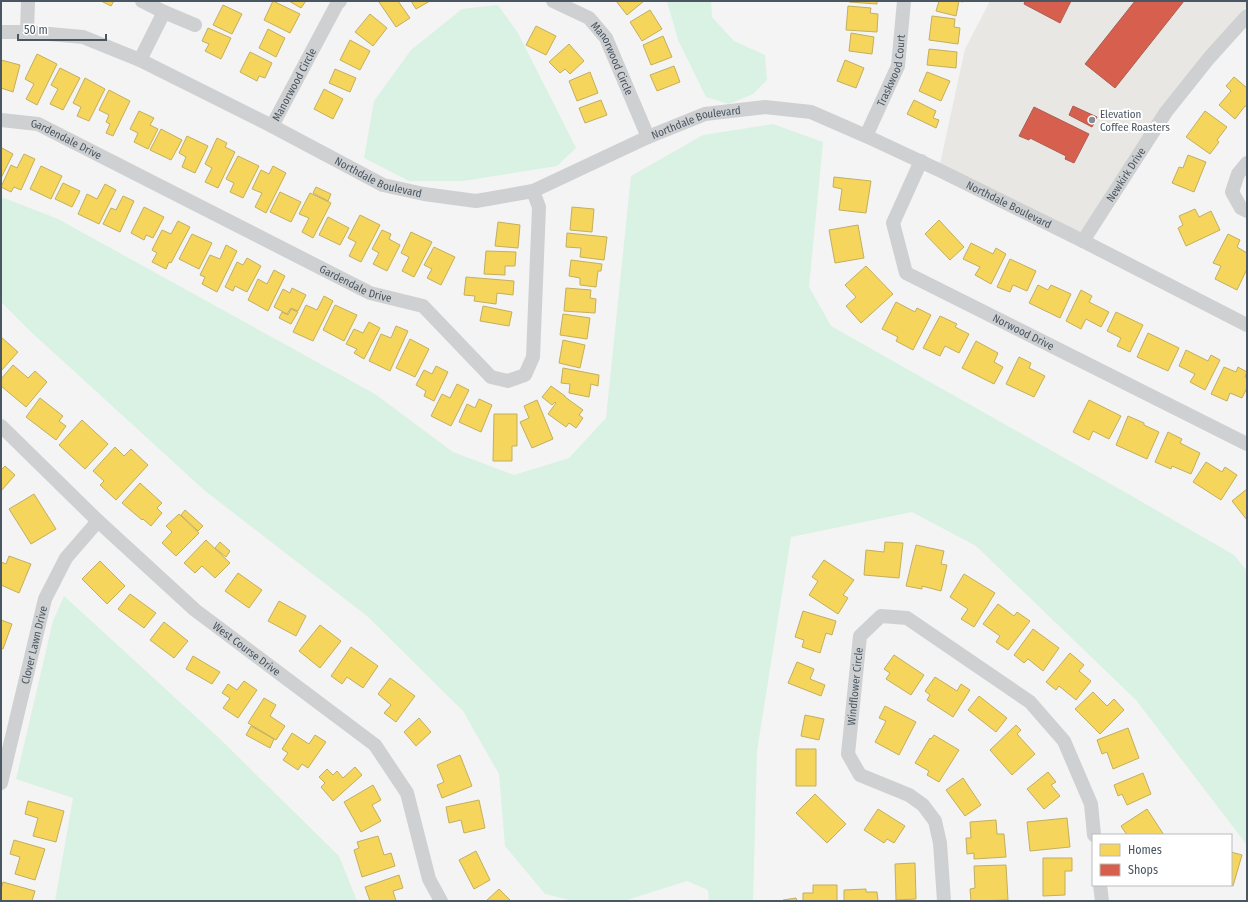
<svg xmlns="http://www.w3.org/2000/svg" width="1248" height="902" font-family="'Fira Sans Condensed',sans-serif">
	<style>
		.commercial { fill: #e8e7e3 }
		.green { fill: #d9f2e3 }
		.homes { fill: #f6d55c; stroke: #c2af5e }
		.shops { fill: #d6604d; stroke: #ac5d53 }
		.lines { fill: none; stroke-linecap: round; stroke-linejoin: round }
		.minor { stroke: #ced0d2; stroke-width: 14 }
		.poi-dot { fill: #868d94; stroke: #fff; stroke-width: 1.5 }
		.labels { text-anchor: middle; stroke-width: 4; stroke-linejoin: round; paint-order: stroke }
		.street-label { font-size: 11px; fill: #4a5661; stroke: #fff }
		.poi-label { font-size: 11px; fill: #4a5661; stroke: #fff; text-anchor: start }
	</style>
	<rect width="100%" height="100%" fill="#f4f4f4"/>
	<path class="commercial" d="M990,1H1247V6L1203,54L1080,233L940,164L965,49Z"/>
	<path class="green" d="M667,1H711L712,17L734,41L765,55L767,80L753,94L729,104L706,97L678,40Z
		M498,5L518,33L576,148L557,166L463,181H409L364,158L374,101L411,50L462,9Z
		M773,124L823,142L809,287L831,326L1130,495L1234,555L1247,571V845L1136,700L976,546L912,512L791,537L757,751L753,901H709L708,890L687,881L624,901H573L545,894L505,846L499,774L463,711L367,616L204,490L29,330L1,302V198H4L58,219L375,394L453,452L514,475L569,458L606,418L631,176L703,135Z
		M64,596L219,738L339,856L357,901H55L73,798L16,779L53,621Z"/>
	<path class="homes" d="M101,1H114L111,6Z
		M273,1L300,14L290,33L264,20Z
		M289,1H306L301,8Z
		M381,1H398L410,18L396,27L379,2Z
		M411,1H430L416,9Z
		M616,1H644L627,15Z
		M849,1H877V4L849,2Z
		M939,1H964L963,2L959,1L956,16L936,11Z
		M223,5L242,14L232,34L213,25Z
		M848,6L871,8L870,13L878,14L877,32L846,30Z
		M650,10L662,29L642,41L630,22Z
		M370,14L387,28L373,46L355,32Z
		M932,16L955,19L954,27L960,28L958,44L929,40Z
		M536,26L556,36L546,55L526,45Z
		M208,28L231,38L221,59L205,51L209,44L202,41Z
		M268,29L285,38L276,57L259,48Z
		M851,33L874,37L872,54L849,51Z
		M663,36L672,57L651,65L643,45Z
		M350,40L370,51L360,70L340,60Z
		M569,44L584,61L570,74L565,69L560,73L549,62Z
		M929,49L957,52L956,68L927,65Z
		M250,52L272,63L265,78L259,76L257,81L240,72Z
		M37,54L57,64L37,105L26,99L34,84L25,79Z
		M1,60L20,65L13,92L1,88Z
		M845,60L864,68L856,88L837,81Z
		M674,66L680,82L657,91L650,75Z
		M60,68L80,78L63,110L50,104L58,89L51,85Z
		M335,69L356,78L350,92L329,83Z
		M590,72L598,93L577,101L569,81Z
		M927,72L950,81L941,101L919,91Z
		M1234,77L1247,88V107L1245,106L1235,119L1219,105L1231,91L1226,86Z
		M85,78L105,89L89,121L77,116L81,107L73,103Z
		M324,89L343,99L333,119L314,109Z
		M109,90L130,101L113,136L106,133L110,124L106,122L109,115L99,110Z
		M601,100L607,115L585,123L579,108Z
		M914,100L936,111L933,118L939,120L936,128L907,114Z
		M139,111L154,118L150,125L158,129L148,149L134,142L138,133L130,129Z
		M1205,111L1227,127L1217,140L1219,142L1210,154L1186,137Z
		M161,129L182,140L171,160L150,150Z
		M187,136L208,146L195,173L182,167L186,157L179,153Z
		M217,138L227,143L225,147L235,152L218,188L205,182L212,168L205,164Z
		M2,148L13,154L1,178V150Z
		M24,154L35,159L21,190L14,187L11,192L1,187L11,165L17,168Z
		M1188,155L1206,162L1194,192L1172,183L1179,167L1183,168Z
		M238,156L259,166L243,198L230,192L234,183L226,179Z
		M41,166L62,176L51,199L30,189Z
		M273,166L286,173L266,213L255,207L262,193L252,189L261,170L269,174Z
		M834,177L871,181L866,213L839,210L842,189L833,187Z
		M63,183L80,191L72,207L55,199Z
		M105,184L116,190L99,224L78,214L87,194L97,199Z
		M316,187L331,194L328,201L313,193Z
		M280,192L301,202L291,222L270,212Z
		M310,193L331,203L313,238L302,232L309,218L299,214Z
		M123,196L134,201L120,232L103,224L111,208L116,210Z
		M144,207L164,217L153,238L146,235L144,240L131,233Z
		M572,207L594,209L592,232L570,230Z
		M1195,209L1199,217L1211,211L1220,230L1186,246L1178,228L1183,225L1179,216Z
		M360,215L380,225L361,262L349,256L356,242L348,238Z
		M328,217L349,228L340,245L319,235Z
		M939,220L964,247L950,260L925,234Z
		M178,221L190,227L171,263L169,262L166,269L152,262L157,253L152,250L162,230L171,234Z
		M498,222L520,225L518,248L495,246Z
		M858,225L864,258L835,263L829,230Z
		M382,230L391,234L389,239L400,245L387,271L373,264L379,253L372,249Z
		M411,232L432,242L414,277L402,271L409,257L401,253Z
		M567,233L607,237L604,260L580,257L581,248L566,247Z
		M192,234L212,243L199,269L179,259Z
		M1228,234L1240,240L1237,247L1247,253V269L1237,290L1215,279L1221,266L1213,263Z
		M971,243L993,254L996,248L1006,254L991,284L975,275L980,267L963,259Z
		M226,245L237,251L217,292L202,284L205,277L200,275L210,255L220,259Z
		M434,247L455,257L441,285L427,278L432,269L424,265Z
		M486,251L516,252L515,266H505V275L484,274Z
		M247,258L261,266L247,292L235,286L233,291L225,287L237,262L243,265Z
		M1010,259L1036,271L1027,291L1013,285L1010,292L997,287Z
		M571,260L602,264L601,271H598L596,287L580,285V278L569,276Z
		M866,266L893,294L861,323L846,306L856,297L845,285Z
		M274,270L285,276L268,311L248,300L258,279L267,284Z
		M466,277L514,281L513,295L497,293L496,304L474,301L475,296L464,295Z
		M1038,285L1048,290L1051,285L1071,294L1060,318L1029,303Z
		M292,288L306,295L298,311L291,308L287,314L274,307L283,289L290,293Z
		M566,288L591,290L590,298L596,299L595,313L564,311Z
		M1081,290L1092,296L1089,302L1109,312L1101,327L1086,319L1081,329L1066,321Z
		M324,296L333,301L313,341L293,332L306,305L317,310Z
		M896,302L915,312L917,308L931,315L913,350L896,341L898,337L882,329Z
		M335,305L357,315L344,341L323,330Z
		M483,306L512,312L509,326L480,321Z
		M291,309L298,312L291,324L279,318L282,312L288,315Z
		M1116,312L1143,325L1130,352L1117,346L1121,338L1107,331Z
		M563,314L590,318L587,339L560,335Z
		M940,316L957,324L955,327L969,334L959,353L945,346L940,356L923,348Z
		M369,322L380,328L364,359L354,353L357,349L346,344L354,329L363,333Z
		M396,326L408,331L390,371L369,361L381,334L391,338Z
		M1148,333L1179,348L1168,371L1137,357Z
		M1,337L18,352L1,371Z
		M410,339L429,349L415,377L396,368Z
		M563,340L585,345L580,368L559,363Z
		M976,341L998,353L994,362L1003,367L994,384L962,368Z
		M1186,350L1208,361L1211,355L1220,360L1205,390L1190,382L1195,374L1179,366Z
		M1019,357L1031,363L1029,368L1045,376L1034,397L1006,384Z
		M13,365L28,378L35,371L47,382L26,407L1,386V379Z
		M436,366L448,372L434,401L424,396L426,391L416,385L424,370L432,374Z
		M1224,367L1236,372L1238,367L1247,372L1245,377L1247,378V388L1242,398L1230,393L1227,401L1211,394Z
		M563,368L599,375L598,386L591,384L589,397L569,393L570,384L561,383Z
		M457,384L469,390L451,426L431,416L442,394L450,398Z
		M551,386L565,396V397L583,410L579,415L583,418L576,428L569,423L566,427L548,414L556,403L555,402L552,405L542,397Z
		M40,398L63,416L59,421L66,426L56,440L26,417Z
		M479,399L492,405L481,432L459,422L467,404L475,408Z
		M537,400L553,439L532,448L520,422L529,418L524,406Z
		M1089,400L1121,416L1109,439L1093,431L1089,440L1073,432Z
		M494,414H517V446H512V461H493Z
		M1128,416L1144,423V425L1159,432L1147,459L1116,445Z
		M82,420L108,444L85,469L59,445Z
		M1168,432L1182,439L1180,443L1200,453L1191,474L1172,466L1171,469L1155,462Z
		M115,447L124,456L131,449L148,465L116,500L100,485L104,481L93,471Z
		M1206,462L1222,472L1225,467L1237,475L1221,500L1193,482Z
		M5,466L15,475L1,491V470Z
		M140,483L162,503L157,508L162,513L151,526L143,519L142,520L122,503Z
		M1247,489V520L1232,501Z
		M34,494L56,529L31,544L9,509Z
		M185,510L203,526L198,531L181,515Z
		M179,514L199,533L176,556L162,543L172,532L166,526Z
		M206,540L230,563L215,578L202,566L195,573L184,563Z
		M220,542L230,551L226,557L215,548Z
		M885,542L903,543L899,578L864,575L866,550L884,552Z
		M916,545L944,551L941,564L947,565L941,591L922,586V589L906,586Z
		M9,556L31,564L19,593L1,585V562L6,564Z
		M824,560L854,580L843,595L848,598L838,614L809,595L818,581L812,577Z
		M100,561L125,586L107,604L82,579Z
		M238,573L262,590L249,608L225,591Z
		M964,574L995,593L974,627L961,619L968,609L950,597Z
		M130,594L156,613L144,628L118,609Z
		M279,601L306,616L296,636L268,621Z
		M998,604L1014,616L1017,612L1030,621L1008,650L996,642L1000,636L983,624Z
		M803,611L836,621L832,635L826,633L820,653L802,647L804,640L795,637Z
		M1,620L12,624L3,649L1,648Z
		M164,622L188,641L174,658L150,640Z
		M320,625L341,641L320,668L299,651Z
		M1033,629L1059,648L1043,671L1028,659L1024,663L1014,655Z
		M351,647L378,666L363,688L347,677L342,684L331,676Z
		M1070,653L1084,665L1079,671L1091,681L1076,700L1059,686L1056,690L1046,682Z
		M894,655L924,675L911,695L886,679L890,673L884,669Z
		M193,656L220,672L212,684L186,669Z
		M797,662L814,669L810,679L825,685L821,696L788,683Z
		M935,677L957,691L961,684L970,690L953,717L927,700L930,695L925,691Z
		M390,678L415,696L396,722L384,713L391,705L378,694Z
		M244,681L257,690L238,718L223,708L230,698L222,693L228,684L237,690Z
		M1093,692L1107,706L1114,699L1124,710L1100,734L1075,709Z
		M979,696L1007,718L996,732L968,710Z
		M264,698L276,705L270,716L285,726L276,740L248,723Z
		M885,706L916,722L899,755L875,742L886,721L879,718Z
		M805,715L824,719L819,740L801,736Z
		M419,718L431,732L416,746L404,732Z
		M1016,725L1021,730L1017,734L1035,754L1012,775L990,750Z
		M251,726L274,739L270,748L246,735Z
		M1128,728L1139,758L1113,769L1107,752L1102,754L1097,740Z
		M292,733L309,744L315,735L326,742L308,768L302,764L298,770L283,760L288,753L282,749Z
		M934,735L959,750L939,782L927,775L929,771L915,763L930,738L931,739Z
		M796,749H816V786H796Z
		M460,755L472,786L442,798L437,785L444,782L437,765Z
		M355,767L362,775L333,801L321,787L325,783L319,777L327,769L333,775L337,771L343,778Z
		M1048,772L1056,782L1051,785L1060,796L1044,809L1027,789Z
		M1143,773L1151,794L1127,805L1122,794L1118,796L1114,785Z
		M963,778L981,805L965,816L946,790Z
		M373,785L381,800L372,805L381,821L361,832L344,802Z
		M815,794L846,824L827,843L796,813Z
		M479,800L485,828L464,833L461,820L449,823L446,807Z
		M28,801L64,811L56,842L33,836L38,818L25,814Z
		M878,809L905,826L894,843L887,839L884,843L864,830Z
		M1147,809L1164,835H1127L1121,826Z
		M1067,818L1070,847L1030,851L1027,822Z
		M996,820L997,834H1004L1006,857L974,859V853L967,854L966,838H971L970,822Z
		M378,836L384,855L391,853L395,866L362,877L354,850L359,848L357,842Z
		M14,840L45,849L35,880L15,874L20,857L10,854Z
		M476,851L490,880L474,889L459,860Z
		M1231,852L1242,855L1233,886L1231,885Z
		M1043,858H1072V871H1065V895L1043,896Z
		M915,863L916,899L896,900L895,864Z
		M1006,865L1008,900L971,901L970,889L975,888L974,866Z
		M399,875L403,888L393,891L396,901H370L365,887Z
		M3,882L35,891L32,901H1V889Z
		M813,885H837V901H803V893H813Z
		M499,889L511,901H486Z
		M866,889V892H877L878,901H844V890Z
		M796,898L797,901H783V900Z"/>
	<path class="shops" d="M1025,1H1071L1060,23L1024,4Z
		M1135,1H1184L1115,88L1085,64Z
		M1073,106L1097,117L1092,127L1069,115Z
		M1034,107L1089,134L1074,163L1065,159L1066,156L1030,138L1029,140L1019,136Z"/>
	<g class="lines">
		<g class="minor">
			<path d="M142,1L164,12L195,25"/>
			<path id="s1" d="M553,1L589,18L606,38L648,137"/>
			<path id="s2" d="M1,32H27L83,37L140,60L272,126L383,185L424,194L476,201L533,191L648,137L705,114L765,107L811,112L866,136L941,171L1083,241L1247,325"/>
			<path d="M27,32L28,1"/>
			<path d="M140,60L164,12"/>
			<path id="s3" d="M1,120L38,124L370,293L423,306L491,377L508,381L525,375L533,357L539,207L533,191"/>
			<path id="s4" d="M272,126L337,4L340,1"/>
			<path id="s5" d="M866,136L898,66L904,1"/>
			<path id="s6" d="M921,161L893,223L906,273L1247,444"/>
			<path d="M1247,163L1238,174L1232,192L1241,208L1247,211"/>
			<path id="s7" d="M1083,241L1166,112L1209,58L1247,16"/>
			<path id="s8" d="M1,426L98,521L195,610L375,745L407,793L429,879L441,901"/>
			<path id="s9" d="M1,783L45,599L66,558L98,521"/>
			<path d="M1100,885L1102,901"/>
			<path id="s10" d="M944,901L940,843L935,821L923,805L909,795L860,775L848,754L860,636L881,616L907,618L1030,702L1064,741L1091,804L1094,835"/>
		</g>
	</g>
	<circle class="poi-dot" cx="1092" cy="120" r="4"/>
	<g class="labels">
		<g class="street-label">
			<text dy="4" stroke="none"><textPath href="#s1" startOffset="87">Manorwood Circle</textPath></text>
			<text dy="4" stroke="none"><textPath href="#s5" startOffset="71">Traskwood Court</textPath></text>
			<text dy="4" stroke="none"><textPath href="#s4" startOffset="47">Manorwood Circle</textPath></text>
			<text dy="4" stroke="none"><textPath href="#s2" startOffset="747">Northdale Boulevard</textPath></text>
			<text dy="4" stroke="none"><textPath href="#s3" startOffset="69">Gardendale Drive</textPath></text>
			<text dy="4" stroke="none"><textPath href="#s7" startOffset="79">Newkirk Drive</textPath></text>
			<text dy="4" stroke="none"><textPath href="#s2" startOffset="410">Northdale Boulevard</textPath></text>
			<text dy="4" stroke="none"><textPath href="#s2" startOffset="1083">Northdale Boulevard</textPath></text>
			<text dy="4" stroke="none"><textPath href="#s3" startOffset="393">Gardendale Drive</textPath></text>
			<text dy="4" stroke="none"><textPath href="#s6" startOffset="251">Norwood Drive</textPath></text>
			<text dy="4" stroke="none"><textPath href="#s9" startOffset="142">Clover Lawn Drive</textPath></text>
			<text dy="4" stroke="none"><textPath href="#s8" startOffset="332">West Course Drive</textPath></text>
			<text dy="4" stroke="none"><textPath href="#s10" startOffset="263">Windflower Circle</textPath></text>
		</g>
		<g class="poi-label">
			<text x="1100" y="118">Elevation<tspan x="1100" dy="13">Coffee Roasters</tspan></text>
		</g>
	</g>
	<rect width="1248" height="902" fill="none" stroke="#4a5661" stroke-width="4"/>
	<rect x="1092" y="834" width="140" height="52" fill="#ffffff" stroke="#b7bbc0"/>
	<rect x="1100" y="844" width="20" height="12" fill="#f6d55c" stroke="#b7bbc0"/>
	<text x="1128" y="854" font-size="12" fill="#4a5661">Homes</text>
	<rect x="1100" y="864" width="20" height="12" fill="#d6604d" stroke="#b7bbc0"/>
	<text x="1128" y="874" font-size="12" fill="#4a5661">Shops</text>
	<path d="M18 34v6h88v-6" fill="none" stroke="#4a5661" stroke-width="2"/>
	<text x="24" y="34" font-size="12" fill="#4a5661" stroke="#ffffff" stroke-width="3" paint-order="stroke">50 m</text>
</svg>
